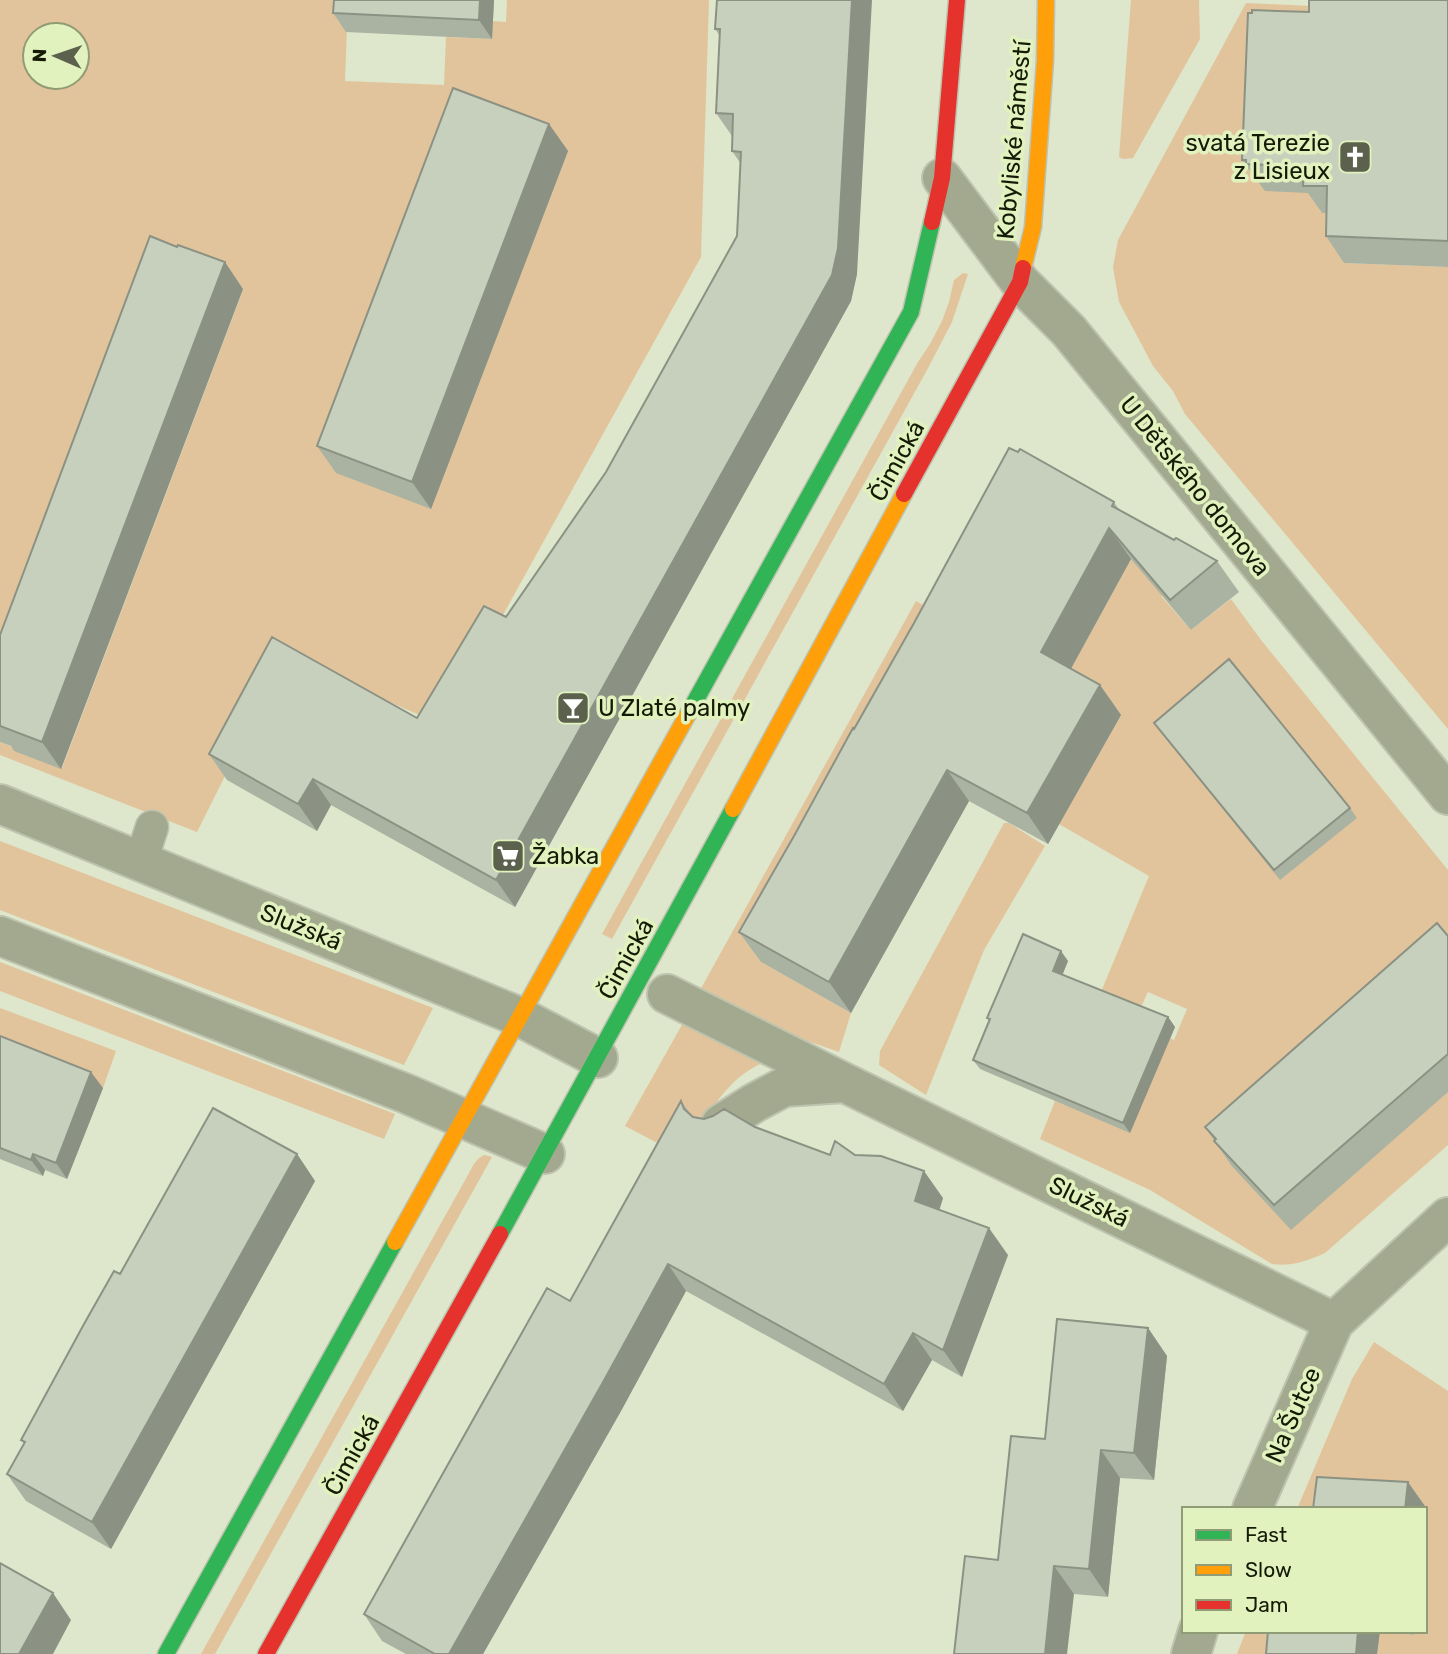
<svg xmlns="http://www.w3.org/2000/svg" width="1448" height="1654" font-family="Rubik,sans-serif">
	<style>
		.green { fill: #e2c49c; fill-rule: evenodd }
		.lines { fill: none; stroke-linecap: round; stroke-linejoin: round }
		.lane-casing { stroke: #bdc3ae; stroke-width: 35 }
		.street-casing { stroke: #bdc3ae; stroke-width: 42 }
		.fast-casing { stroke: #bdc3ae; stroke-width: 19 }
		.slow-casing { stroke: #bdc3ae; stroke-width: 19 }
		.jam-casing { stroke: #bdc3ae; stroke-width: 19 }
		.lane { stroke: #a2a98f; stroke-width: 32 }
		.street { stroke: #a2a98f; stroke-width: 38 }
		.fast { stroke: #30b455; stroke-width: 16 }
		.slow { stroke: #ff9f0a; stroke-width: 16 }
		.jam { stroke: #e5322d; stroke-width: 16 }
		.wall { fill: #aab3a2 }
		.shaded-wall { fill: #8b9284 }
		.building { fill: #c6d0bc; stroke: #8b9284; stroke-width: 2 }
		.labels { text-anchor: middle; stroke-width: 7; stroke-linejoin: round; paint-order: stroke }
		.street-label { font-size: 24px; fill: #151a07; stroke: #e2f2bf }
		.poi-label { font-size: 24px; fill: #151a07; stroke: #e2f2bf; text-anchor: start }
	</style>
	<rect width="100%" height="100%" fill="#dee6cb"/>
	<path class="green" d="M0,0H348L345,81L444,85L446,37L492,39V21L506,22L507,0H709L701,257L442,725L285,656L197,832L0,755V742L15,748V751L62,768L243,290L0,709ZM35,35H77V77H35Z
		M1131,0H1199L1200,39L1133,158L1123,159L1119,157Z
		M1246,3L1353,8L1265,187L1322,193L1320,211L1322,212L1346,213L1343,261L1344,263L1448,267V729L1185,414L1173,391L1153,366L1119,302L1113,267L1118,240Z
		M963,273L968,274L952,322L927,370L612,939L602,934L918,362L930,344L942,321L949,302L954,280Z
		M1141,541L1195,570L1161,596L1191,630L1231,599L1261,640L1448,870V1145L1325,1253C1307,1261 1291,1267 1272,1264L1150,1190L1040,1139L1055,1101L1130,1132L1170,1038L1174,1040L1187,1009L1148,992L1138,1013L1096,1004L1149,876L1059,824L1063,682Z
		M916,601L953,622L761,962L851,1013L839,1052L694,1001Z
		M1004,823H1009L1045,846L984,950L926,1095L879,1065L880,1051Z
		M0,841L433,1008L404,1065L0,910Z
		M0,962L395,1114L384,1139L0,991Z
		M692,1007L779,1057C772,1060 765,1062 758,1065C722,1083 702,1124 684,1157L625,1126Z
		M0,1008L116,1051L103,1088L0,1048Z
		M484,1155L492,1157L215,1654H201L474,1164L478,1159Z
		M1374,1342L1448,1391V1654H1377L1380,1631L1414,1635V1631H1425L1426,1509H1297L1352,1379Z
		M1246,1631H1289L1287,1654H1237Z"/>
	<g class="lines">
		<defs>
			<path id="lane" d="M141,861L152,827"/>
			<path id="street" d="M942,178L1020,282L1069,331L1448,795
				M0,804L520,1017L598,1058
				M0,936L407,1094L545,1154
				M667,994L845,1083L1334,1322
				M721,1124L754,1103L784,1087L843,1083
				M1252,1509L1334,1322L1448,1217
				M1191,1654L1198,1631"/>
			<path id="fast" d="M688,714L911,312L932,222
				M500,1234L733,809
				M166,1654L395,1242"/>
			<path id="slow" d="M1023,268L1033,227L1045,61L1046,0
				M733,809L904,494
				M395,1242L688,714"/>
			<path id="jam" d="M932,222L942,178L957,0
				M904,494L1020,282L1023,268
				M266,1654L500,1234"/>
		</defs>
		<use href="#lane" class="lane-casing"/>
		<use href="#street" class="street-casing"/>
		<use href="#fast" class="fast-casing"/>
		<use href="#slow" class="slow-casing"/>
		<use href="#jam" class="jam-casing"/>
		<use href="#lane" class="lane"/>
		<use href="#street" class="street"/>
		<use href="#fast" class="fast"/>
		<use href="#slow" class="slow"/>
		<use href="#jam" class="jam"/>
	</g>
	<path class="wall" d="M334,0H494L492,39L346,32L333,13Z
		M717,0L857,274L851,301L515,907L331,805L317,831L227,780L209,754L417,718L506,617L606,472L737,236L741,164L732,151V136L716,113L720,36L715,29Z
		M1448,0V267L1344,263L1326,236V213H1322L1308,193L1265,191L1242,160L1309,12Z
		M549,124L568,151L431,509L336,473L317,446Z
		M243,289L61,769L14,751L11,746L0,742V635Z
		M1114,502L1119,510L1174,540L1217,561L1239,592L1191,630L1131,559L1071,669L1100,685L1121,715L1048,844L969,801L851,1013L761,962L739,932L854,729Z
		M1154,723L1350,808L1357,818L1280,880Z
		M1448,936V1092L1291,1230L1231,1165L1205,1127Z
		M1068,961L1062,975L1168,1017L1175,1027L1130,1133L980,1069L973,1060L989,1021L987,1018Z
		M0,1036L103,1088L67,1179L45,1170L43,1176L0,1159Z
		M681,1101L693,1117L755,1127L830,1155H855L943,1198L939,1210L1008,1255L962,1377L932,1360L903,1411L686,1291L621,1411L483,1654H406L382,1641L364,1614L570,1301Z
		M297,1154L315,1181L111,1549L26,1501L7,1474L24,1444L21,1440L120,1274Z
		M1148,1328L1167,1356L1154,1480L1120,1478L1108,1597L1074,1594L998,1560L1045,1439Z
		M1268,1631H1414V1635L1380,1631L1377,1654H1266Z"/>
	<path class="shaded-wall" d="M480,0H494L492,39L479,20Z
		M852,0H872L857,274L851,301L515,907L496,880Z
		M549,124L568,151L431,509L412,482Z
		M225,262L243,289L61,769L42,742Z
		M1109,528L1131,559L1063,683L1041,652Z
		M1100,685L1121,715L1048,844L1027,813Z
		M947,770L969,801L851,1013L829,982Z
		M313,779L331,805L317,831L298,804Z
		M1061,951L1068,961L1060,981L1053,971Z
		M1168,1017L1175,1027L1130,1133L1123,1123Z
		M91,1072L103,1088L67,1179L56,1163Z
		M33,1154L45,1170L43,1176L31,1160Z
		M297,1154L315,1181L111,1549L92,1522Z
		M924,1171L943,1198L934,1228L915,1201Z
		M989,1228L1008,1255L962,1377L943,1350Z
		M668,1264L686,1291L621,1411L483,1654H449Z
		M1148,1328L1167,1356L1154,1480L1134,1453Z
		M913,1333L932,1360L903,1411L884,1384Z
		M1101,1450L1120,1478L1108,1597L1089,1569Z
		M1408,1482L1427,1509L1425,1522V1509H1405Z
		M1054,1566L1074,1594L1067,1654H1045Z
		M53,1593L71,1620L53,1654H19Z
		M1358,1631H1380L1377,1654H1356Z"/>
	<path class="building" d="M334,0H480L479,20L333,13Z
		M717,0H852L838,248L832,275L496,880L313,779L298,804L209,754L272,637L417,718L484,606L506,617L606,472L737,236L741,152L732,151L733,114L716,113L720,29H715Z
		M1309,0H1448V241L1326,236L1327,186H1303L1304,166L1246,164V160H1242L1248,13H1252V10L1309,12Z
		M453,88L549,124L412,482L317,446Z
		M150,236L177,247L178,245L225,262L42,742L0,726V635Z
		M1009,448L1018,452L1020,449L1114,502L1112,506L1174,540L1176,538L1217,561L1170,600L1109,528L1041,652L1100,685L1027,813L947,770L829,982L739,932L794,836L853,728L854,729L914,623Z
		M1229,659L1350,808L1274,870L1154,723Z
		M1437,923L1448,936V1054L1274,1205L1214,1141L1216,1139L1205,1127Z
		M1023,934L1061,951L1053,971L1168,1017L1123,1123L973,1060L990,1019L987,1018Z
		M0,1036L91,1072L56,1163L33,1154L31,1160L0,1148Z
		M681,1101L684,1109L693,1117L704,1119L713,1116L724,1109L755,1127L830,1155L835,1141L855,1155L881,1156L924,1171L915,1201L989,1228L943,1350L913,1333L884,1384L668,1264L602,1384L449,1654H435L364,1614L547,1288L570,1301Z
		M213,1108L297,1154L92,1522L7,1474L25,1442L21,1440L84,1324L114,1271L120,1274Z
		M1057,1319L1148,1328L1134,1453L1101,1450L1089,1569L1054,1566L1045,1654H954L965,1556L998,1560L1011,1436L1045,1439Z
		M1317,1477L1408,1482L1405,1509H1313Z
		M0,1563L53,1593L19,1654H0Z
		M1268,1631H1358L1356,1654H1266Z"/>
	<defs>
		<symbol id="church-square" viewBox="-11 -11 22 22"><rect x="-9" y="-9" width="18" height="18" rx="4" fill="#5b614c" stroke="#e2f2bf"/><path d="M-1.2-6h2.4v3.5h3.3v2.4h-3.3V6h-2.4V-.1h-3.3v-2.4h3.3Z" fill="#fff"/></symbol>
		<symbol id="bar-square" viewBox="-11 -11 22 22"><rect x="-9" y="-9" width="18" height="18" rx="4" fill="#5b614c" stroke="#e2f2bf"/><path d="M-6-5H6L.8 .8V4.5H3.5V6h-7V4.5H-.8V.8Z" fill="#fff"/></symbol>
		<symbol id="supermarket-square" viewBox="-11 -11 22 22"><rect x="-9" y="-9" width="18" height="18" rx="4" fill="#5b614c" stroke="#e2f2bf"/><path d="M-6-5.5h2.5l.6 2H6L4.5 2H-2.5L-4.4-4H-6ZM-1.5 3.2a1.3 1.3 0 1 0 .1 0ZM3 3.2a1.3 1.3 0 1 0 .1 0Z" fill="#fff"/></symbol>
	</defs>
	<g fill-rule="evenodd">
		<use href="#church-square" x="1336" y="138" width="38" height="38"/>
		<use href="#bar-square" x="554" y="689" width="38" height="38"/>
		<use href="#supermarket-square" x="489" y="837" width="38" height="38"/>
	</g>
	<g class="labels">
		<g class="street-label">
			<text transform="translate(1014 140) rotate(-85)" y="8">Kobyliské náměstí</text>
			<text transform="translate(897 461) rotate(-61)" y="8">Čimická</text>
			<text transform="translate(1195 486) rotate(51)" y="8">U Dětského domova</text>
			<text transform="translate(301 927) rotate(22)" y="8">Služská</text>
			<text transform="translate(626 959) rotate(-61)" y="8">Čimická</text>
			<text transform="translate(1089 1202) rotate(26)" y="8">Služská</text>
			<text transform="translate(1293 1415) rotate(-66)" y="8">Na Šutce</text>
			<text transform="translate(352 1455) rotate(-61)" y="8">Čimická</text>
		</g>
		<g class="poi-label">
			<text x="1330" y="151" text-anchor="end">svatá Terezie<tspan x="1330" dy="28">z Lisieux</tspan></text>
			<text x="598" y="716">U Zlaté palmy</text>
			<text x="532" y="864">Žabka</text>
		</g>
	</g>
	<rect x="1182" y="1507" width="245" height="126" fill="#e2f2bf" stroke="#909c75" stroke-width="2"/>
	<rect x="1196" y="1530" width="35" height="10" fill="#30b455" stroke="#909c75" stroke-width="2"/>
	<text x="1245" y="1542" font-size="21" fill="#151a07">Fast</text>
	<rect x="1196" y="1565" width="35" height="10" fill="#ff9f0a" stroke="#909c75" stroke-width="2"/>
	<text x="1245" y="1577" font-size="21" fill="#151a07">Slow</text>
	<rect x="1196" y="1600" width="35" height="10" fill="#e5322d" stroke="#909c75" stroke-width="2"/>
	<text x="1245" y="1612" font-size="21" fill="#151a07">Jam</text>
	<g transform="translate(56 56) rotate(272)"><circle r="33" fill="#e2f2bf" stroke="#909c75" stroke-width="2"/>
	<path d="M0-5L12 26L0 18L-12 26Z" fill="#5b614c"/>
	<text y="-10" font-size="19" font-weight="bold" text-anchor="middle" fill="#151a07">N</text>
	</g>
</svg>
